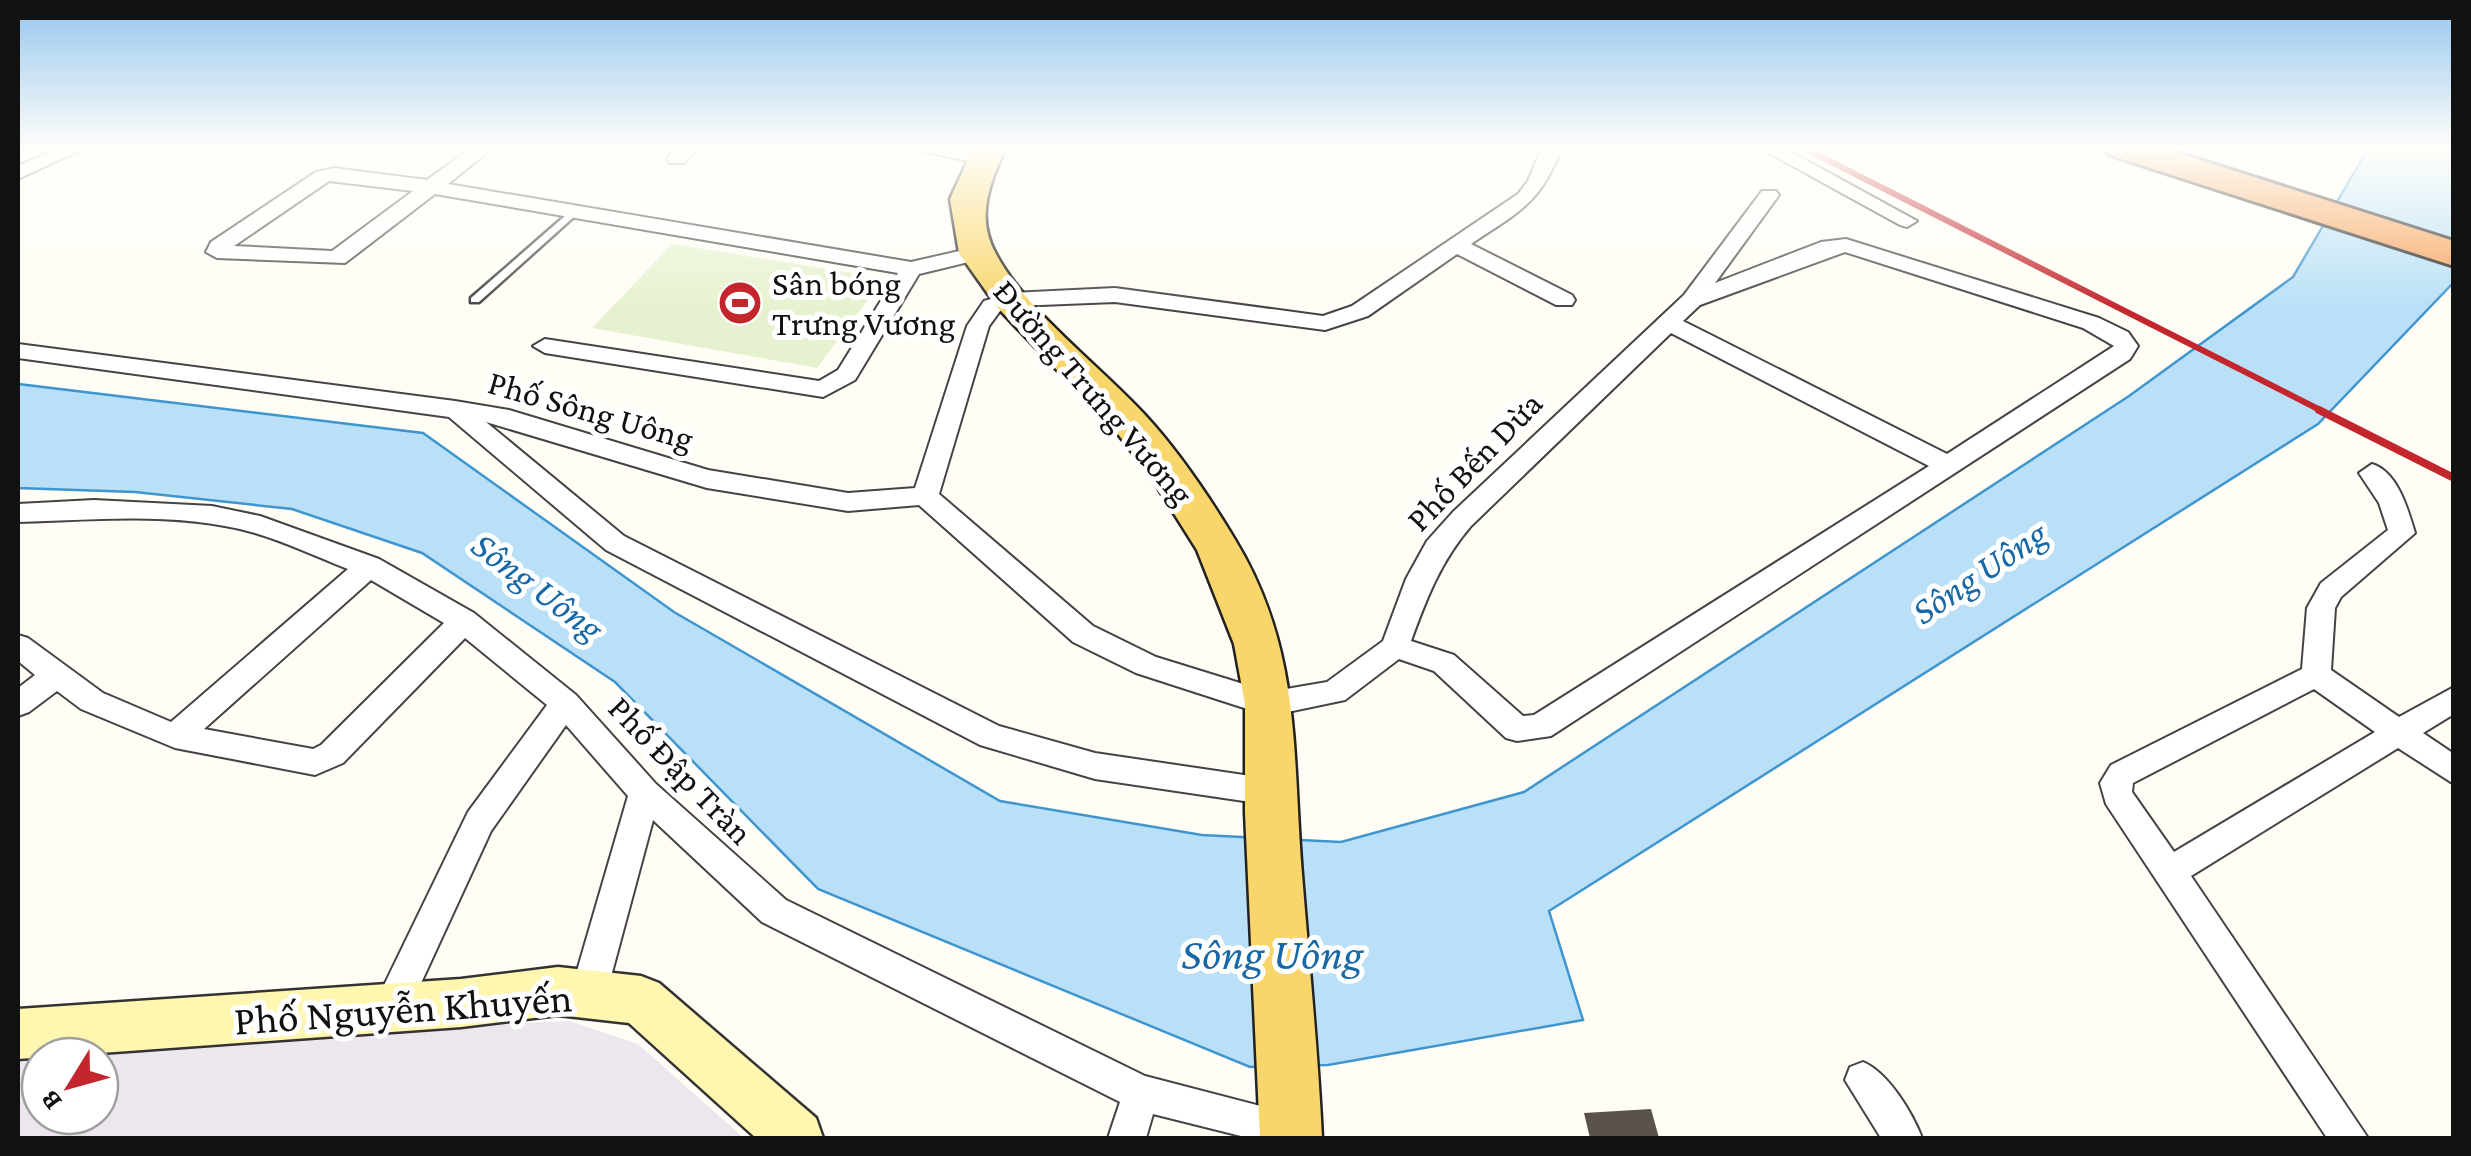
<svg xmlns="http://www.w3.org/2000/svg" width="2471" height="1156" font-family="'Crimson Pro',serif">
	<style>
		.industrial { fill: #eee6ef; fill-rule: evenodd }
		.pitch { fill: #e6f2cf }
		.water { fill: #b9e0f7; stroke: #3f96cf; stroke-width: 2.5 }
		.building { fill: #5a524d }
		.lines { fill: none; stroke-linecap: round; stroke-linejoin: round }
		.lane-casing { stroke: #444; stroke-width: 5 }
		.street-casing { stroke: #444; stroke-width: 4 }
		.secondary-casing { stroke: #333; stroke-width: 5 }
		.primary-casing { stroke: #222; stroke-width: 5 }
		.highway-casing { stroke: #222; stroke-width: 6 }
		.lane { fill: #fff; fill-rule: evenodd }
		.street { fill: #fff; fill-rule: evenodd }
		.secondary { fill: #fff6b0; fill-rule: evenodd }
		.primary { fill: #f9d66b; fill-rule: evenodd }
		.highway { fill: #f5a25d; fill-rule: evenodd }
		.rail-far1 { stroke: #c4262e; stroke-width: 6 }
		.rail { stroke: #c4262e; stroke-width: 8 }
		.labels { text-anchor: middle; stroke-width: 10; stroke-linejoin: round; paint-order: stroke }
		.poi-label { font-size: 35px; fill: #111; stroke: #fff; text-anchor: start }
		.street-label { font-size: 35px; fill: #111; stroke: #fff }
		.water-label { font-size: 38px; font-style: italic; fill: #1768a6; stroke: #fff }
		.near-street-label { font-size: 42px; fill: #111; stroke: #fff }
		.near-water-label { font-size: 45px; font-style: italic; fill: #1768a6; stroke: #fff }
	</style>
	<rect width="100%" height="100%" fill="#fffdf5"/>
	<path class="industrial" d="M569,1021L638,1044L744,1138H18V1046ZM40,1056H100V1116H40Z"/>
	<path class="pitch" d="M672,244L884,278L817,368L592,328Z"/>
	<path class="water" d="M2369,147H2453V283L2318,424L1549,911L1583,1020L1328,1065L1250,1067L818,889L615,682L422,553L292,509L135,492L18,488V384L423,433L674,612L1000,801L1202,835L1341,842L1524,792L2129,396L2293,277Z"/>
	<path class="building" d="M1651,1109L1659,1138H1590L1584,1113Z"/>
	<g class="lines">
		<defs>
			<path id="lane" d="M573,209L577,210V214L479,302H471V298Z"/>
			<path id="street" d="M61,147H87L18,179V166Z
				M472,147H494L448,184L911,262L977,247L988,253L985,258L919,274L855,380L823,397L545,353L533,346L545,339L819,381L838,370L898,273L435,194L345,263L217,258L206,252L211,242L316,172L334,168L427,180ZM329,181L413,191L332,251L234,246Z
				M678,147H699L684,163H670L667,159Z
				M918,147H956L990,154L993,158L983,164L921,151Z
				M1542,147H1562C1540,204 1520,211 1471,244L1572,295L1575,300L1572,305H1556L1457,254L1368,316L1325,330L1115,302L1013,306L1000,311L989,326L939,494L1093,626L1156,657L1269,692L1327,682L1383,641L1406,579L1427,541L1453,512L1684,295L1762,191H1776L1779,195L1715,283L1821,242L1846,239L2099,318L2128,332L2138,346L2130,359L1551,736L1517,741L1506,738L1434,671L1399,659L1345,700L1269,716L1136,673L1073,642L919,505L848,511L707,488L486,422L624,536L999,726L1095,753L1271,779L1282,783L1287,792L1282,801L1271,805L1095,779L980,745L606,550L449,417L18,358V344L455,401L509,410L708,470L848,493L915,488L967,326L984,301L1011,293L1115,288L1323,316L1352,306L1518,194L1528,181ZM1845,252L2083,328L2114,346L1947,454L1683,321L1700,305ZM1671,333L1929,466L1534,715L1523,716L1454,655L1411,641C1427,597 1441,561 1471,526Z
				M1758,147H1782L1917,221L1907,227L1900,225Z
				M2372,464C2398,472 2408,510 2415,533L2341,597L2335,608L2331,670L2399,717L2454,687V714L2423,733L2454,754V784L2398,748L2191,876L2368,1138H2327L2106,804L2100,783L2111,765L2302,669L2307,608L2321,583L2388,530L2379,503L2359,473ZM2314,689L2375,732L2174,852L2132,792L2133,783Z
				M94,500L212,506L260,516L379,559L474,613L576,695L656,784L786,900L1145,1076L1303,1117L1309,1130L1305,1138H1249L1153,1114L1146,1138H1108L1120,1102L762,922L653,820L606,995L600,1007L588,1012L576,1007L570,995L628,796L566,725L491,831L404,1020L391,1025L378,1020L373,1008L468,812L547,705L465,638L343,763L315,775L175,748L81,709L57,691L29,712L18,716V688L35,675L18,661V635L28,638L103,693L171,722L348,569C317,557 286,542 255,533C179,511 95,520 18,522V504ZM371,580L444,623L321,745L313,749L204,729Z
				M1863,1062C1888,1072 1913,1114 1922,1138H1881L1845,1080L1850,1067Z"/>
			<path id="secondary" d="M558,967L641,976L659,983L816,1118L823,1138H756L629,1023L558,1015L461,1027L18,1059V1009L461,979Z"/>
			<path id="primary" d="M974,147H1006C990,183 975,216 996,254C1026,311 1101,367 1145,415C1179,452 1208,495 1234,538C1302,649 1292,751 1302,874C1309,962 1318,1051 1322,1138H1260L1245,813V704L1234,644L1197,550L1151,477L1118,434L998,308L959,253L950,199Z"/>
			<path id="highway" d="M2104,147H2160L2454,241V266L2110,155Z"/>
		</defs>
		<use href="#lane" class="lane-casing"/>
		<use href="#street" class="street-casing"/>
		<use href="#secondary" class="secondary-casing"/>
		<use href="#primary" class="primary-casing"/>
		<use href="#highway" class="highway-casing"/>
		<use href="#lane" class="lane"/>
		<use href="#street" class="street"/>
		<use href="#secondary" class="secondary"/>
		<use href="#primary" class="primary"/>
		<use href="#highway" class="highway"/>
		<path class="rail-far1" d="M1802,147L2324,412"/>
		<path class="rail" d="M2319,410L2454,478"/>
	</g>
	<linearGradient id="sky" x2="0" y2="1"><stop stop-color="#95c6ee"/><stop offset="0.48" stop-color="#fffefa"/><stop offset="1" stop-color="#fffefa" stop-opacity="0"/></linearGradient>
	<rect width="2471" height="309" fill="url(#sky)"/>
	<defs>
		<symbol id="stadium-disc" viewBox="-11 -11 22 22"><circle r="9.5" fill="#c4262e" stroke="#fff"/><path d="M0-5a6.5 5 0 1 0 0 10a6.5 5 0 1 0 0-10ZM-3.5-1.8h7v3.6h-7Z" fill="#fff"/></symbol>
	</defs>
	<g fill-rule="evenodd">
		<use href="#stadium-disc" x="715" y="278" width="50" height="50"/>
	</g>
	<g class="labels">
		<g class="poi-label">
			<text x="772" y="295">Sân bóng<tspan x="772" dy="40">Trưng Vương</tspan></text>
		</g>
		<g class="street-label">
			<text transform="translate(1094 392) rotate(49)" y="12">Đường Trưng Vương</text>
			<text transform="translate(591 410) rotate(16)" y="12">Phố Sông Uông</text>
			<text transform="translate(1474 461) rotate(-46)" y="12">Phố Bến Dừa</text>
			<text transform="translate(681 770) rotate(46)" y="12">Phố Đập Tràn</text>
		</g>
		<g class="water-label">
			<text transform="translate(1979 572) rotate(-34)" y="13">Sông Uông</text>
			<text transform="translate(538 586) rotate(37)" y="13">Sông Uông</text>
		</g>
		<g class="near-street-label">
			<text transform="translate(403 1008) rotate(-4)" y="15">Phố Nguyễn Khuyến</text>
		</g>
		<g class="near-water-label">
			<text x="1272" y="969">Sông Uông</text>
		</g>
	</g>
	<rect width="2471" height="1156" fill="none" stroke="#111111" stroke-width="40"/>
	<g transform="translate(70 1086) rotate(233)"><circle r="48" fill="#ffffff" stroke="#a0a0a0" stroke-width="2.5"/>
	<path d="M0-8L18 38L0 25L-18 38Z" fill="#c4262e"/>
	<text y="-15" font-size="28" font-weight="bold" text-anchor="middle" fill="#111111">B</text>
	</g>
</svg>
